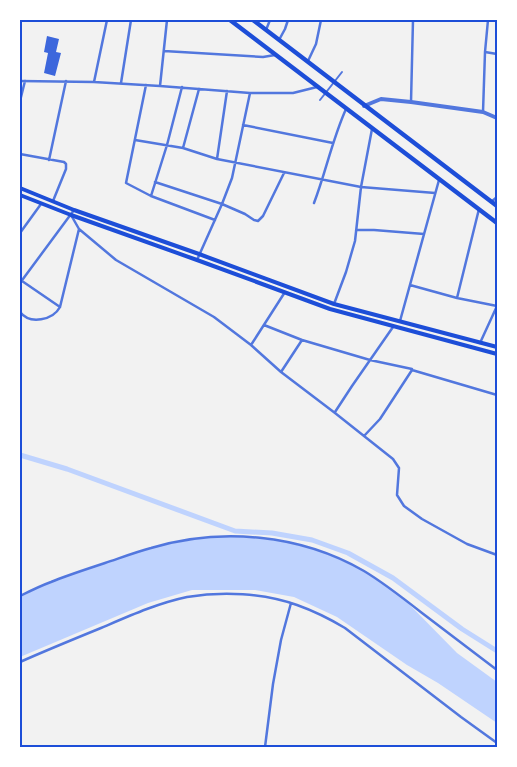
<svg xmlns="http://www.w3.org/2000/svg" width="517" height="767" font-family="Manrope,sans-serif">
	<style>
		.water { fill: #bfd3fe }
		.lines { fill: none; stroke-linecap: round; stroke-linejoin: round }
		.canal { stroke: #bfd3fe; stroke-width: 5 }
		.building { fill: #3d67dc }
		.pedestrian { stroke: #5277de; stroke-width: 2 }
		.minor { stroke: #5277de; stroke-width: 2.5 }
		.tertiary { stroke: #5277de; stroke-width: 4 }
		.secondary { stroke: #1d4ed8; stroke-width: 4 }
		.trunk { stroke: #1d4ed8; stroke-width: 4.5 }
		.neatline { fill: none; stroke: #1d4ed8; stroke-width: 2 }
	</style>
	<rect width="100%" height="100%" fill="#f2f2f2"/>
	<path class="water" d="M234,536L281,541L321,551L362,570L402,597L457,653L497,682V723L438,683L407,665L337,617L294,597L255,590H192L148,603L20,657V596L51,581L152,547L198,539Z"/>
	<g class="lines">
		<path class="canal" d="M20,455L67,469L235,531L272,533L312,540L348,553L393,578L462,629L497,651"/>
	</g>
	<path class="building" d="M47,36L59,39L56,52L61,53L55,76L44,73L48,53L44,52Z"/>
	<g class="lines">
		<path class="pedestrian" d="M320,100L342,72"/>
		<path class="minor" d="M266,30L270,20
			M279,40L285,29L288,20
			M164,51L263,57L275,55
			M485,52L497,54
			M308,61L316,44L321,20
			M20,81L94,82L160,86L250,93H293L317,87
			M94,82L107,20
			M121,83L131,20
			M146,85L126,183L151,196L215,220
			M160,86L167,20
			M20,101L25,81
			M411,102L413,20
			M483,112L485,52L488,20
			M243,125L333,143
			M135,140L183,148L217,159L361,187L435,193
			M183,148L199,89
			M20,154L64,162L66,164V169L53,201
			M217,159L227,91
			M49,160L66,81
			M155,182L222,204L245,214L254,220L258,221L263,216L284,173
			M151,196L167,145L182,87
			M491,202L497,197
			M314,203C326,172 332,140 346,109
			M71,215L79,229L116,260L214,317L251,345L281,372L335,413L393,459L399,468L397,495L404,506L422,519L467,544L497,555
			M356,230H374L424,234
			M20,233L41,204
			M197,260L222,204L232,178L250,93
			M22,281L60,307
			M20,283L74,210
			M410,285L457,298L497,306
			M457,298L479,209
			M334,304L346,272L355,241L361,187L372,129
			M20,312C30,325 53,320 60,307L79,229
			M400,321L439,180
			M264,325L302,340L281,372
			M302,340L370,360L412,369
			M480,343L497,306
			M251,345L285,292
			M335,412L352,386L393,327
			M364,436L380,419L412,370L497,395
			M20,596C30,591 40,586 51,582C68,575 87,569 105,563C120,558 136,552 151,548C221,527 300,534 364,571C384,583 403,598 422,613C447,632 472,651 497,670
			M20,662C47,650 74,639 101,628C129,616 158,603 187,597C223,591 263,593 297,605C314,611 330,619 345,628L461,717L497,743
			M265,747L273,684L281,640L291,603"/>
		<path class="tertiary" d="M364,106L381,99L411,102L483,112L497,118"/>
		<path class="secondary" d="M20,188L74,210L199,254L334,304L497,347
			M20,195L71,215L197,260L330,309L497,354"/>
		<path class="trunk" d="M230,20L497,223
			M253,20L497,206"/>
	</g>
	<rect width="517" height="767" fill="none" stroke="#ffffff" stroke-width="42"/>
	<rect x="21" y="21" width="475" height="725" class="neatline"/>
</svg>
